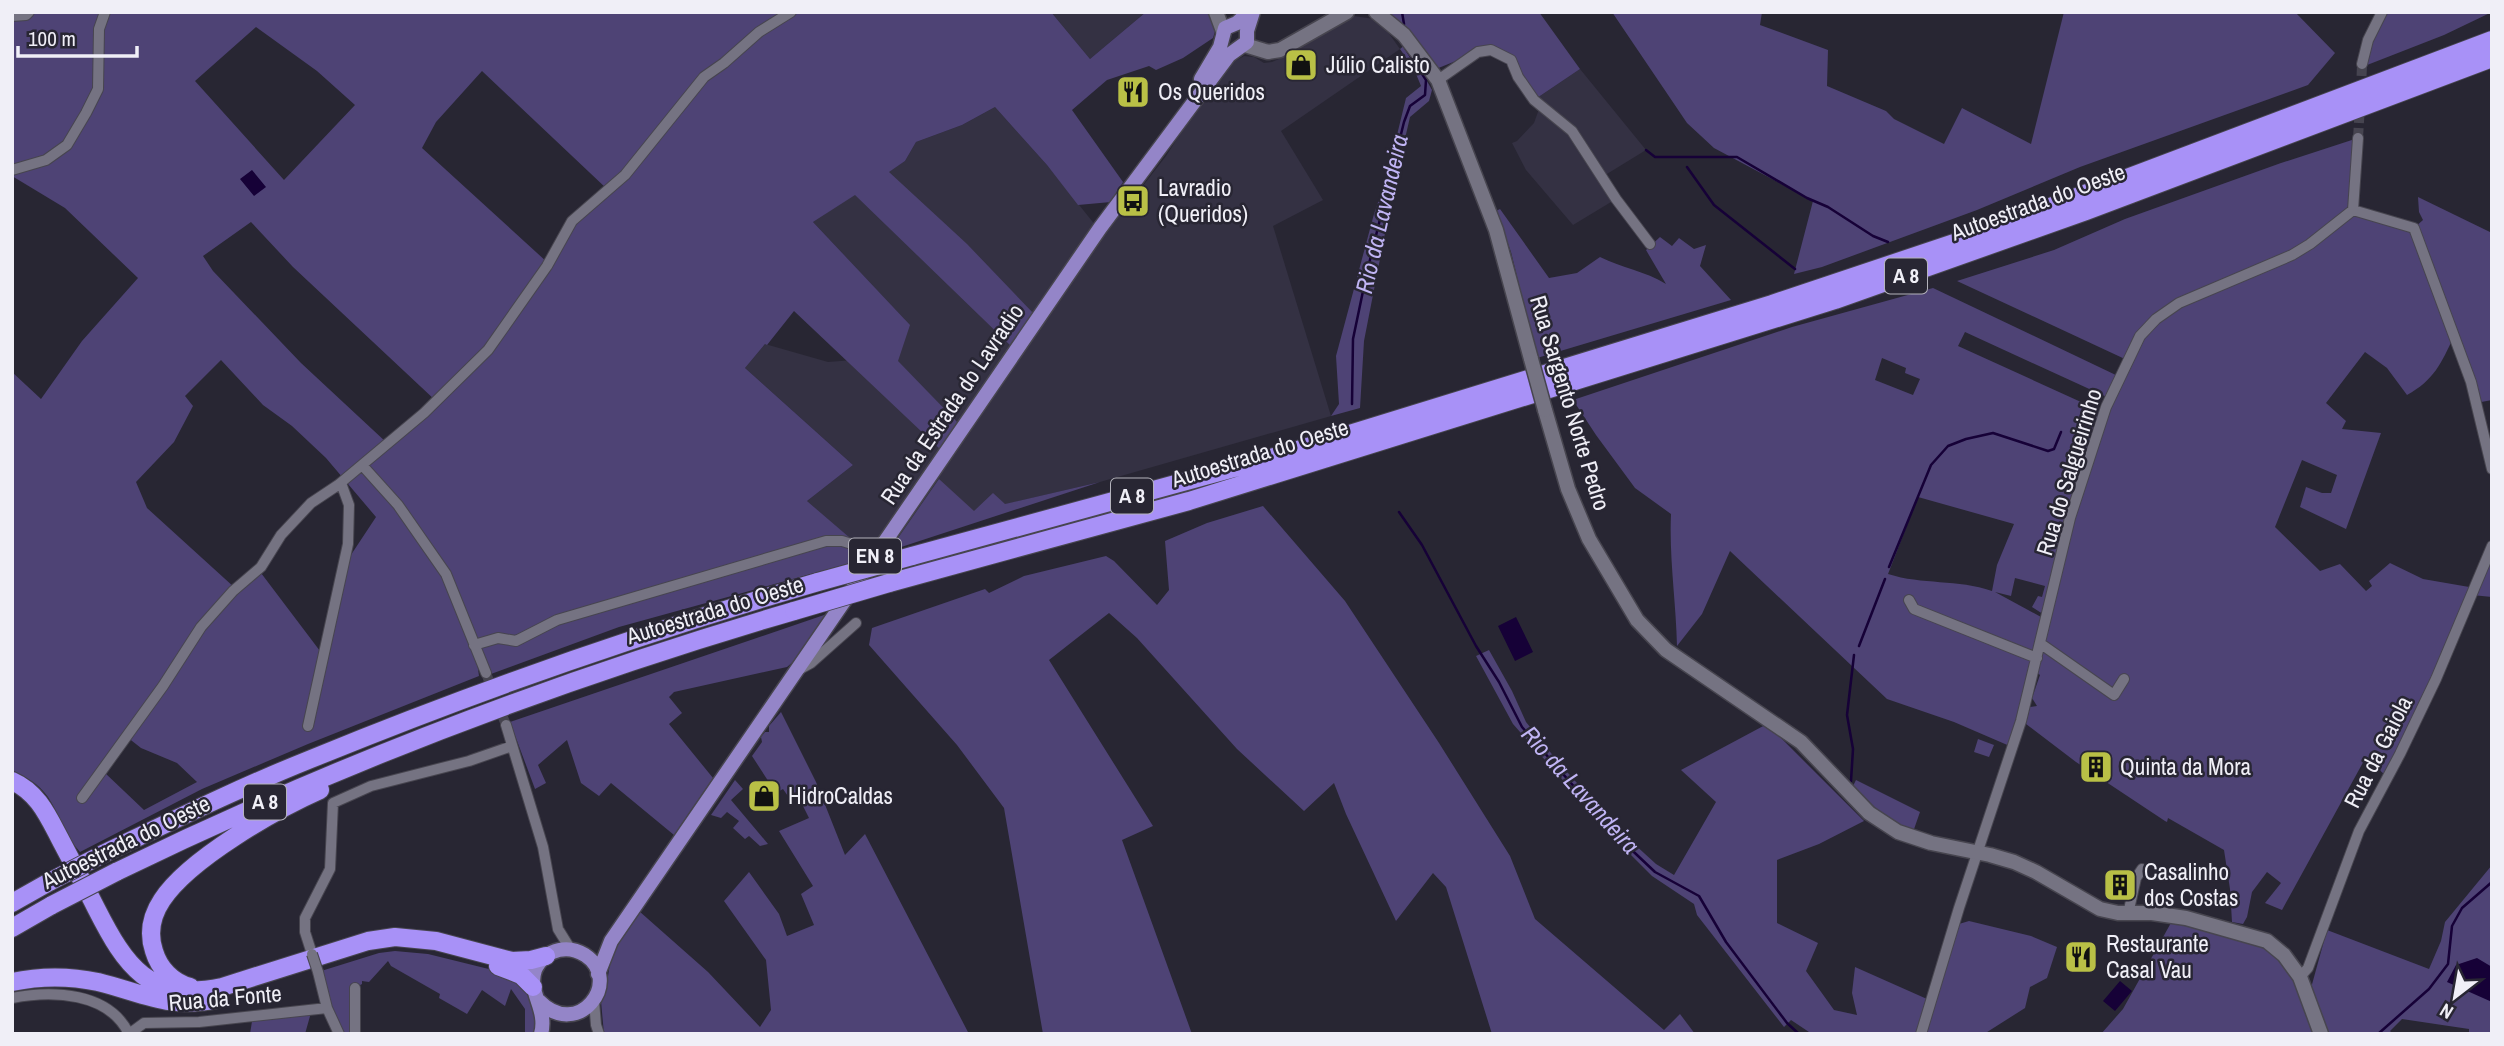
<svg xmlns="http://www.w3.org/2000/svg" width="2504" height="1046" font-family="'Archivo Narrow',sans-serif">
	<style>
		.built { fill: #343143 }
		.green { fill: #4e4375; fill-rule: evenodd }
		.water { fill: #160137 }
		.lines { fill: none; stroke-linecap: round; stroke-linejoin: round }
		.stream { stroke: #160137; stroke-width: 2.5 }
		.street-tunnel { stroke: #464450; stroke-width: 10; stroke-dasharray: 10 5; stroke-linecap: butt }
		.street-casing { stroke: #47454f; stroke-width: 12 }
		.secondary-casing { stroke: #47454f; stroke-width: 17 }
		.primary-casing { stroke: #47454f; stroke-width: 17 }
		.highway-casing { stroke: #47454f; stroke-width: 20 }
		.street { stroke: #757382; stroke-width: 10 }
		.secondary { stroke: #757382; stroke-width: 14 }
		.primary { stroke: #9485c8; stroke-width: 14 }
		.highway { stroke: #a891f7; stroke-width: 18 }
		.street-bridge-casing { stroke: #47454f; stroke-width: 12; stroke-linecap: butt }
		.secondary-bridge-casing { stroke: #47454f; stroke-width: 17; stroke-linecap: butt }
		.highway-bridge-casing { stroke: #47454f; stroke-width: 20; stroke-linecap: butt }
		.street-bridge { stroke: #757382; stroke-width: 10 }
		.secondary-bridge { stroke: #757382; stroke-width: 14 }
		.highway-bridge { stroke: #a891f7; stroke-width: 18 }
		.labels { text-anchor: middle; stroke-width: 5; stroke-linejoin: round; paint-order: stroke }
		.shield { fill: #282633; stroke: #b4b3bc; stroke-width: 2 }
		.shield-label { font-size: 21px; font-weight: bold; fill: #f0eff7 }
		.poi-label { font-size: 23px; fill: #f0eff7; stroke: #282633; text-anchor: start }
		.street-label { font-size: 23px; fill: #f0eff7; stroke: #282633 }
		.water-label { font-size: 24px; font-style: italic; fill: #c0b4f4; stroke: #282633 }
	</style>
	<rect width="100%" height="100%" fill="#282633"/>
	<path class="built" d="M1051,12H1146L1090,59Z
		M1354,16L1374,19L1383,25L1400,49L1281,131L1323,200L1273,226L1331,416L1100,482L968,513L894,544L857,545L807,501L853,465L745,368L765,344L828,362L892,357L904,319L813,222L905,161L916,142L962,125L995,107L1047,165L1096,226L1128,205L1166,156L1218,75L1235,61L1244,56L1254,57L1264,63L1272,62L1288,55Z
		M1580,69L1646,150L1602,177L1616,199L1573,225L1526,170L1512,143L1517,141L1534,123L1539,109L1534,100Z"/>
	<path class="green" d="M12,12H1051L1090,59L1146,12H1211L1216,28L1213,38L1183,58L1156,70L1149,66L1107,80L1072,110L1123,182L1111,202L1078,205L1047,165L995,107L962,125L916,142L905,161L889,172L967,244L1034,314L1012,347L855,195L813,222L910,325L898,361L960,425L942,451L794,311L767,345L765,344L745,368L853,465L807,501L857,544L863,546L865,559L619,627L491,674L475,647L479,676L308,744L202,789L80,852C65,836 60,815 48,797C39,784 26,777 12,770V372L41,399L82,341L138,278L65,208L12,176ZM256,27L317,71L355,105L284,180L195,81ZM482,71L607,189L572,221L548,263L422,148L436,122ZM251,222L293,267L436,401L387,443L301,363L213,271L203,256ZM221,360L263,405L292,426L326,458L376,517L337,576L320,651L258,569L235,588L147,508L136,482L174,442L193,406L185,396ZM127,737L141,748L177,763L197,782L144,810L104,772Z
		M1387,12H1539L1580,69L1534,100L1511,60L1478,52L1436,69Z
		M1612,12H1762L1760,25L1828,50L1827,86L1886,111L1894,119L1944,144L1962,108L2031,144L2064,12H2295L2335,53L2308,85L2080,167L1977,210L1822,267L1794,274L1813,201L1714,148L1687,123Z
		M2382,12H2492L2444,35L2362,67Z
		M1406,44L1432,90L1429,101L1410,117L1395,182L1364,341L1360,408L1331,416L1339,404L1336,356L1374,214L1387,176L1406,98L1421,86L1414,69L1400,49Z
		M2358,138L2353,211L2414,228L2423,220L2419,212L2418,197L2492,233V400L2476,403L2454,336C2441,364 2434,380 2407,395L2387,368L2365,352L2326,403L2346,421L2342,429L2381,433L2346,529L2300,507L2306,487L2322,493H2331L2337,475L2302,460L2275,527L2320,571L2340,564L2366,591L2372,586L2369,581L2390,563L2423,579L2475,588L2492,546V597L2472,595L2387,777L2366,757L2282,910L2265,903L2281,883L2267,872L2252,892L2247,917L2243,924L2232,922L2230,889L2224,850L2168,818L2167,822L2165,821L2076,762L2026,724L2030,707L2037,706L2032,698L2040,675L2035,671L2012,747L1954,722L1887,699L1730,551L1702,614L1677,646C1676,602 1669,558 1671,514L1635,488L1596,435L1573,400L1792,327L1933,288L2120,377L2127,360L1957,281L2054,250L2125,219L2281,163ZM1965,332L2109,398L2103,412L1958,346ZM1882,358L1906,368L1905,373L1920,379L1913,395L1875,380ZM1918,497L2014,524L1997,565L1992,591C1958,579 1922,585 1888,574ZM2015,578L2045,586L2042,597L2038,596L2032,607L2046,616L2041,617L1995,592L2011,596Z
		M1500,209L1549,278L1577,273L1600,257C1622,268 1645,271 1666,284L1646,250L1660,237L1672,246L1679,238L1694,249L1706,245L1700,266L1731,300L1537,358L1511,252L1496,211Z
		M939,479L974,511L993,493L1005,504L1100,482L889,551Z
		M1263,506L1345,601L1439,743L1510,856L1535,919L1664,1030L1680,1014L1695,1034H1492L1446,887L1433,873L1396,921L1346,814L1334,783L1304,811L1237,749L1137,638L1109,613L1049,660L1153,826L1122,840L1192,1034H1043L1004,808L957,745L869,645L872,628L985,589L989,593L1024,576L1106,556L1114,561L1157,605L1169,590L1165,541L1207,523Z
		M827,614L801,655L787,667L674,692L669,697L682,713L669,724L713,778L674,835L611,783L599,796L581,783L567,740L538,765L546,783L535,789L510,722Z
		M1489,650L1512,691L1526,722L1559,763L1621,832L1656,864L1674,875L1716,802L1681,770L1767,724L1864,821L1819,844L1777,860V923L1818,943L1806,971L1834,1010L1857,1015L1852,993L1855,967L1927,999L1954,907L1959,924L1969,921L2031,936L2057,947L2047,978L2030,987L2025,1008L1984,1034H1812L1791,1020L1784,1027L1697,915L1694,904L1652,876L1617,841L1513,724L1476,656Z
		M781,712L816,782L845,855L865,834L969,1034H604L601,1001L606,990L611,956L617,943L639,911L708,972L760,1027L771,1010L766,960L724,901L749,872L779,914L787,936L814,925L801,894L813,886L779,831L809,818L797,794L790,799L783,789L776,793L752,756L762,742L761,737L765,732H769V726Z
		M1978,739L1994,745L1989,757L1974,752Z
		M735,780L743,789L731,800L768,844L760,846L749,836L745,839L733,828L739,821L727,812L721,818L711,815Z
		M1856,780L1920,812L1913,832L1878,813L1853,786Z
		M2492,865V1034H2469V1029L2402,1019L2390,1031L2393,1034H2327L2311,988L2327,930L2429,969L2441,941L2445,922Z
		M2172,921L2264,946C2295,966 2303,1001 2316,1034H2101L2123,1009Z
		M395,951L428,954L513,975L524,984L535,1010V1034H525V1009L511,989L505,1006L482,990L467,1014L439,998L440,994L391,966L388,961L369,982L362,981V984L355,988V1030L361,1034H339L318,972L379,953Z
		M312,1009L305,1034H250L253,1015Z"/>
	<path class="water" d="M252,170L266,187L254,196L240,179Z
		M1516,617L1533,652L1515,661L1498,626Z
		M2477,958L2492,967V1002L2447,982L2456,965Z
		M2120,981L2132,991L2115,1011L2103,1001Z"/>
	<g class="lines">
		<path class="stream" d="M1402,12L1404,24
			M1646,150L1655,157H1737L1807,198L1828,207L1873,236L1888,242
			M1687,167L1714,205L1795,269
			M1352,404L1353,339L1367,272L1404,122L1410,106L1425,95L1426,80L1404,46
			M1399,512L1422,545L1476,646L1499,682L1522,727L1618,837L1655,872L1699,896L1726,942L1787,1023L1799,1034
			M1889,567L1931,465L1948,446L1966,439L1993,433L2048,451L2054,449L2061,432
			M1859,646L1885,579
			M1851,781L1853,749L1847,715L1854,655
			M2378,1034L2429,989L2448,964L2452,926L2462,908L2492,882"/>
		<path class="street-tunnel" d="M2361,91L2362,64
			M2358,138L2360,106
			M486,673L506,725"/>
		<defs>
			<path id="street" d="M12,16L26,15L29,12
				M2362,64L2368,40L2382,12
				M1438,80L1478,52L1491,50L1511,60L1518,77L1534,100L1572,131L1616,199L1650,244
				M12,170L46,160L67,145L86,113L98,89L99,29L105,12
				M2353,210L2414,228L2471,382L2492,469
				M362,465L398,505L446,574L486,673
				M1909,600L1914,609L2037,658
				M2041,644L2114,695L2124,679
				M474,645L498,638L516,641L557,620L826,541H842L878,552
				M800,669L811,663L856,623
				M506,725L543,847L558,929L571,950
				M308,726L348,544L349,505L341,483
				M82,798L163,686L201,627L233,591L261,567L281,535L311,503L338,485L424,413L488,350L547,266L572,221L625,175L704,77L724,63L759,32L791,12
				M2128,914L2136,878L2142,869
				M312,954L305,932V918L330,869L333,803L371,786L469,761L512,746
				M318,972L327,1008L339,1034
				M2300,977L2308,968L2359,831L2400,754L2436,679L2492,546
				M12,998C52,990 109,992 129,1034
				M594,1001L596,1025L599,1034
				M129,1034L144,1023L199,1022L327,1008
				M355,1034V988
				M1921,1034L1959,908L2021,721L2070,518L2106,407L2140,336L2156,319L2179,303L2292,255L2310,244L2353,210L2358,138"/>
			<path id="secondary" d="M1216,12L1223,31
				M1376,12L1404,35L1438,80L1496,230L1531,359
				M1245,45L1268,52L1280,50L1347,12
				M1545,410L1568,489L1589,539L1637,620L1666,650L1801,742L1869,813L1898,832L1931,843L1990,855L2014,862L2036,872L2100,909L2118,913H2152L2186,918L2267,941L2284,955L2300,977L2321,1034"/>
			<path id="primary" d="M1201,79L1220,47L1225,28L1237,23L1249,12
				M598,974L611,941L1100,228L1229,55L1247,42V31L1253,12
				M539,1001C578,1041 624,981 585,955C577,950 568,948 559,950C549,952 539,960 535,970C527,992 548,1009 541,1034"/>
			<path id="highway" d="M912,556L1278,456L1772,304L1963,240L2492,40
				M889,583L1189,501L1835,300L2086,211L2492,58
				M12,781C37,792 47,814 59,837C71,860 84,884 96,908C126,967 149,1002 222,987L368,941L395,937L436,941L512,961L531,960L546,956
				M103,854C172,821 241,787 311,759C477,691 646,632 818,582
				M116,872C335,765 561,679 794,611
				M12,903L51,881
				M12,928L52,905
				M498,966L521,975L533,987
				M12,982C40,976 70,976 98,982C143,993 169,1010 218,999
				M190,987C172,982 159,968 154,951C148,933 152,915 162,900C189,859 275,810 320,790"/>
		</defs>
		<use href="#street" class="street-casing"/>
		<use href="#secondary" class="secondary-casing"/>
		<use href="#primary" class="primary-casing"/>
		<use href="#highway" class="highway-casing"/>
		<use href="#street" class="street"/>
		<use href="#secondary" class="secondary"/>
		<use href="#primary" class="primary"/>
		<use href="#highway" class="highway"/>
		<defs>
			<path id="street-bridge" d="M312,954L318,972"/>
			<path id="secondary-bridge" d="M1531,359L1545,410"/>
			<path id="highway-bridge" d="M818,582L912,556
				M794,611L889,583
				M51,881L103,854
				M52,905L116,872"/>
		</defs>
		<use href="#street-bridge" class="street-bridge-casing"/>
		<use href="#secondary-bridge" class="secondary-bridge-casing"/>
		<use href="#highway-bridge" class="highway-bridge-casing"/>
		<use href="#street-bridge" class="street-bridge"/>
		<use href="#secondary-bridge" class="secondary-bridge"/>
		<use href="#highway-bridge" class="highway-bridge"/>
	</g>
	<defs>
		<symbol id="shop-square" viewBox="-11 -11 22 22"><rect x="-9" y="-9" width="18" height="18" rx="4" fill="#b9c046" stroke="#282633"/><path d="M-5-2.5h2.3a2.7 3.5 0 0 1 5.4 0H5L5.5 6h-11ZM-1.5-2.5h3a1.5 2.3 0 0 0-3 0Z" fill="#111"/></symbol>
		<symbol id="restaurant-square" viewBox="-11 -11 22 22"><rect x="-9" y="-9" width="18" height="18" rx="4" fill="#b9c046" stroke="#282633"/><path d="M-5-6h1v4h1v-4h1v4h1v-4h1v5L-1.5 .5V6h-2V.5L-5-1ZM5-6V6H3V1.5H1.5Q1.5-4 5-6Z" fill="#111"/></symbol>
		<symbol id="bus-square" viewBox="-11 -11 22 22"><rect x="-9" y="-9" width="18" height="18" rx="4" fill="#b9c046" stroke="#282633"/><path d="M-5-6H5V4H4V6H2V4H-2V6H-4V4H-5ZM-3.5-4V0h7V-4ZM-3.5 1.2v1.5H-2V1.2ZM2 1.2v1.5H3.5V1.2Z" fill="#111"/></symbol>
		<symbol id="building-square" viewBox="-11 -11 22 22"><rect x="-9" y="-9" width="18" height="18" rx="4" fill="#b9c046" stroke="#282633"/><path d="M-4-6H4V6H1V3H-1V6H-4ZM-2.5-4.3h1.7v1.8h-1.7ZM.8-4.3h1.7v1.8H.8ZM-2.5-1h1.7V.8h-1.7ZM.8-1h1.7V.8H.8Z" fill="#111"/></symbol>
	</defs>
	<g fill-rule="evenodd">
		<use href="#shop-square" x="1282" y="46" width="38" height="38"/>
		<use href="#restaurant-square" x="1114" y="73" width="38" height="38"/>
		<use href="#bus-square" x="1114" y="182" width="38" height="38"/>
		<use href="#building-square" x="2077" y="748" width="38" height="38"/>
		<use href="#shop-square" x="745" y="777" width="38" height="38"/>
		<use href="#building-square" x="2101" y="866" width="38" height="38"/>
		<use href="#restaurant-square" x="2062" y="938" width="38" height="38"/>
	</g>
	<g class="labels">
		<g class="shield">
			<rect x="1885" y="258.5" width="42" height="35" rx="5"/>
			<rect x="1111" y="478.5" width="42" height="35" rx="5"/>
			<rect x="849" y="538.5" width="52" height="35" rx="5"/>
			<rect x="244" y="784.5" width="42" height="35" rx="5"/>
		</g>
		<g class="shield-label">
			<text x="1906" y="283">A 8</text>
			<text x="1132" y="503">A 8</text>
			<text x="875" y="563">EN 8</text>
			<text x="265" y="809">A 8</text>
		</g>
		<g class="poi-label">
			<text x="1326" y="73">Júlio Calisto</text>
			<text x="1158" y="100">Os Queridos</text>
			<text x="1158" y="196">Lavradio<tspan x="1158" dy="26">(Queridos)</tspan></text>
			<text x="2120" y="775">Quinta da Mora</text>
			<text x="788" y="804">HidroCaldas</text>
			<text x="2144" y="880">Casalinho<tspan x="2144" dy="26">dos Costas</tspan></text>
			<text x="2106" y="952">Restaurante<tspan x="2106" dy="26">Casal Vau</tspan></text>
		</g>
		<g class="street-label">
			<text transform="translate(2038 202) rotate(-20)" y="8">Autoestrada do Oeste</text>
			<text transform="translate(1570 403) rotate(73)" y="8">Rua Sargento Norte Pedro</text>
			<text transform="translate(952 404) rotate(-56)" y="8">Rua da Estrada do Lavradio</text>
			<text transform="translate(1260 453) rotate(-17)" y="8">Autoestrada do Oeste</text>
			<text transform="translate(2069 472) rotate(-73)" y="8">Rua do Salgueirinho</text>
			<text transform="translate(715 610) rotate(-17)" y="8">Autoestrada do Oeste</text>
			<text transform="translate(2378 752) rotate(-63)" y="8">Rua da Gaiola</text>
			<text transform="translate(126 842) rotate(-26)" y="8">Autoestrada do Oeste</text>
			<text transform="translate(225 998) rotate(-5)" y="8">Rua da Fonte</text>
		</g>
		<g class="water-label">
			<text transform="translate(1382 214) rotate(-77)" y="8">Rio da Lavandeira</text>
			<text transform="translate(1580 790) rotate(48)" y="8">Rio da Lavandeira</text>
		</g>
	</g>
	<rect width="2504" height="1046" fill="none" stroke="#f0eff7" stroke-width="28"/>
	<g transform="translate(2455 997) rotate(211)" stroke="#282633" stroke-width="5" paint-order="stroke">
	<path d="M0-5L12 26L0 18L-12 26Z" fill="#f0eff7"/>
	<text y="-10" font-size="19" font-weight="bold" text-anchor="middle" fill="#f0eff7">N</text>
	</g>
	<path d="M18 46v10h119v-10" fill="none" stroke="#f0eff7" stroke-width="3.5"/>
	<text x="28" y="46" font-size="21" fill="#f0eff7" stroke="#282633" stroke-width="5" paint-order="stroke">100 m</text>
</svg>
